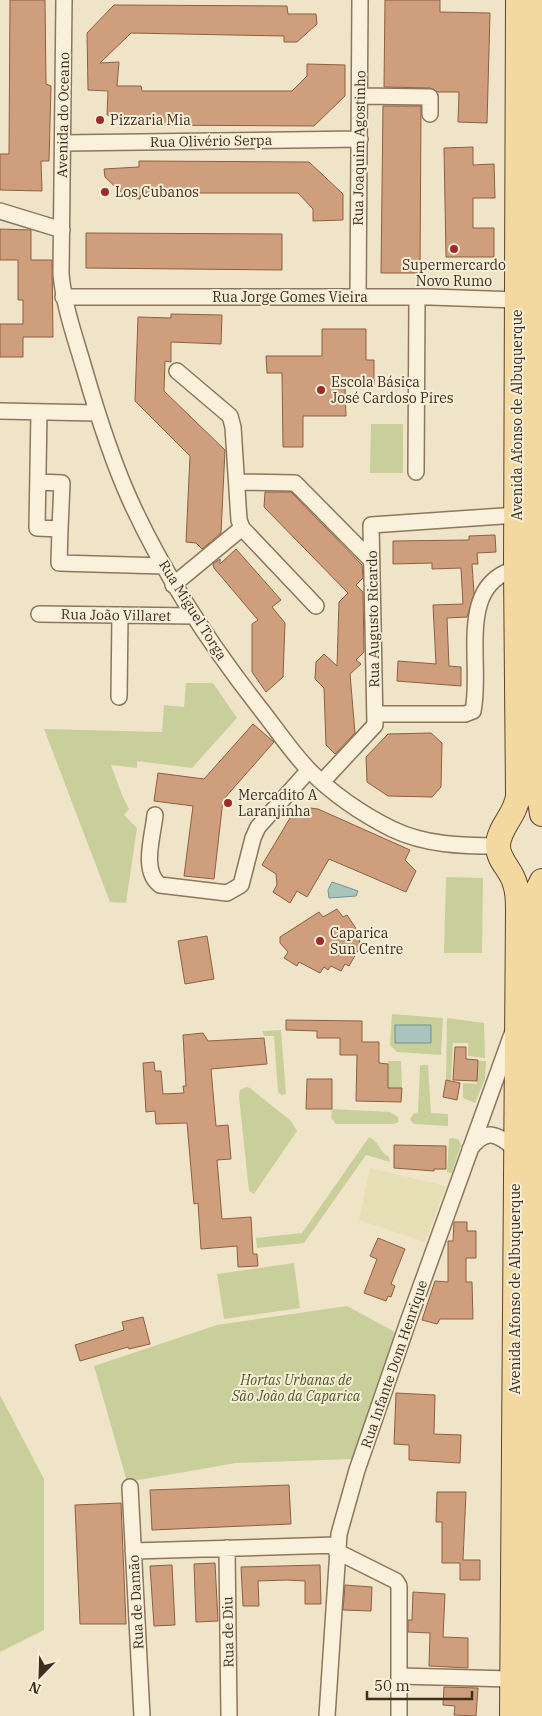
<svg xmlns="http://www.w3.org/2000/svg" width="542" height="1716" font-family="'IBM Plex Serif',serif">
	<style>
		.farmland { fill: #e6deb5 }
		.green { fill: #c9cf9b }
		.water { fill: #a9c4bc; stroke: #6f938a }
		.building { fill: #cf9f7d; stroke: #8d5f41 }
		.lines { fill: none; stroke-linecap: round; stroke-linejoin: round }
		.street-casing { stroke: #8d765c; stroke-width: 18 }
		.primary-casing { stroke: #5b4430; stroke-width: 26 }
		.street { stroke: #faf1dc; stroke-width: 15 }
		.primary { stroke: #f3d9a0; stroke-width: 24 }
		.poi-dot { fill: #9e2a2b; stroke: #f7eed8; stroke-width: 2 }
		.labels { text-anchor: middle; stroke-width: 4; stroke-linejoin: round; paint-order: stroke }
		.street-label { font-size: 14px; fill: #3d2e20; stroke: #f7eed8 }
		.poi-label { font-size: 14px; fill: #3d2e20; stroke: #f7eed8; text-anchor: start }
		.park-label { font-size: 14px; font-style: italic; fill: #4d5a26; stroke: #f7eed8 }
	</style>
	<rect width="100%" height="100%" fill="#f0e4c8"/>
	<path class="farmland" d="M370,1168L446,1186L425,1242L359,1220Z"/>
	<path class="green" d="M371,424H403V473H370Z
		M186,683H213L237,718L192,768L137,761V768L111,765L122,795L129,809L124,815L137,828L126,903L110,902L44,729L162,732L164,705L184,707Z
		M446,877L483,878L482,953H444Z
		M392,1014L443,1018L441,1055L397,1052L390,1045Z
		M447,1018L484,1023L485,1058L468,1056V1043H453L451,1081L446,1080Z
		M281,1030L286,1094L281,1095L278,1092L274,1036H264L262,1031Z
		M388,1061H401L402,1088H388Z
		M478,1061H486L485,1079L475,1103L463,1098V1083L477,1084Z
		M420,1065H428L431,1113L448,1114V1126L414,1124L410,1120L413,1114L418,1112Z
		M246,1087L250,1088L291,1121L297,1131L254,1194L249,1191L239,1097L240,1090Z
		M332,1109L390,1112L398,1117V1122L394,1124H336L331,1118Z
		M369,1137C379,1141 379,1152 389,1157L390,1162L366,1155L304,1243L257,1248L256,1238L302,1233Z
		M453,1138L459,1140L461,1145L452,1173L447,1172L449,1139Z
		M294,1263L300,1308L224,1319L217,1274Z
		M347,1306L395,1332L352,1459L236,1463L127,1482L94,1366L217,1325Z
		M0,1395L44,1479V1630L0,1652Z"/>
	<path class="water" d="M332,882L358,891L356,896L329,898L328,890Z
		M395,1025H431V1043H395Z"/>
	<path class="building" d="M10,0H45L46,84L51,86L49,161H41L42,191L0,190V154H9Z
		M385,0H440V12L490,13L487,123L458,122L459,92H438L430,88L384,87Z
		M114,5L287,6L288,14H316L317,24L297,42H284V36L131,33L100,63L119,62L117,86H141L142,91H292L307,76V64L345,65V96L314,126L141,125V116L107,115L108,91L88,90L87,33Z
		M383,106H421L420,273H381Z
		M473,147V165L494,164L495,198H473V228H494V257H446L444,148Z
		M139,161L309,162L343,194V220L313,221V209L298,193H141L140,199L127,198L105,177L104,169L139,167Z
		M0,229L31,230V260H52L53,337H23V357H0V324H23V300H18V260H0Z
		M86,233L282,234V270L86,268Z
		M171,314L222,315L221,344L171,342V362L165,361L164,391L225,450L221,533L202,549L196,543L186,542L190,456L135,401L138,317L171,318Z
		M322,329H366V360H374V385H345L346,416H303V447H283L282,373H267L266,356H322Z
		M265,492H291L362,565L363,578L356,585L363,592L364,652L356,660L361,664L350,674L355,733L335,754L326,745L324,688L315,679L316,662L324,654L337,666L339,602L348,593L264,507Z
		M495,535L496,552L477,553L478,564H472L474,594L467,617L447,618L449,666L461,667V686L397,681L398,661L436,664L433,605L463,604L461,568L432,569V563L393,564V541L469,540V536Z
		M236,549L281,600L272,607L285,623L283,677L266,692L252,672V624L258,620L214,568L213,564L220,559V564Z
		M253,724L274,742L223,800L214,879L184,876L193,806L154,801L158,773L204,779Z
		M431,733L442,743L441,787L432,797L388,796L367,782L366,757L388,734Z
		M310,808L318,809L410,850L405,860L416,871L406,892L329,859L307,897L297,891L290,903L273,892L277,885L276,874L262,865L290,818L302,809Z
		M337,909L343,917L347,915L359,933L360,947L349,966L345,964L341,971L331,966L328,970L324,967L320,973L299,962L297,966L284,958L288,952L280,943V937L319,912L323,917Z
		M207,936L214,979L185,984L178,941Z
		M286,1020L362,1021V1042H379V1063L388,1064V1088H402L401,1102L356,1101L357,1055H340V1038H317V1031L286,1030Z
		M203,1033L208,1041L264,1038L267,1064L211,1069L216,1126L228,1125L231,1159L217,1160L222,1219L251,1217L253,1254H257L258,1266L238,1267L237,1246L201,1249L198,1203L194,1204L187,1123L156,1124L155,1111L146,1112L143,1063L154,1062L155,1071H161L163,1094L184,1093L183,1086H186L183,1035Z
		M455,1047H466V1059L478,1060L477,1081L453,1080Z
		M307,1079H332V1109H306Z
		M446,1080L460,1083L457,1100L443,1097Z
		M394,1145L446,1146V1169H434V1171L394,1168Z
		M454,1222H467V1231H476V1258H466V1282H472L473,1319H440L437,1324L422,1320L435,1281L448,1282V1241H453Z
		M378,1238L405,1249L391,1284L395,1286L391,1297L388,1296L386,1301L364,1293L377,1259L370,1256Z
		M143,1317L150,1344L129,1349L128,1347L80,1361L75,1345L124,1330L122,1322Z
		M396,1393L435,1395L434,1434L461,1435L460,1463L409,1460V1445L394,1444Z
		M289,1485L291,1524L152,1530L150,1490Z
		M437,1492H466L463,1560H480V1580H460V1563H442V1522H436Z
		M121,1503L126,1624H80L75,1505Z
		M215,1563L218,1621L196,1622L194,1564Z
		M172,1565L175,1625L154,1626L150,1566Z
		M320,1565L321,1604H305V1581L286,1580L258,1581L259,1606H243L241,1567Z
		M345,1585L372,1587L371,1611L343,1610Z
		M413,1592L445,1594L443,1637L468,1638V1668L429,1666L430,1633L408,1632V1620H412Z
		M444,1687L478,1688L476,1716L454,1715L455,1706L443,1705Z"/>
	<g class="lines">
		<defs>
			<path id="street" d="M64,0L61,274C64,307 75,337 84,368C97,413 111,458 130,500C164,575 209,643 259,707C276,728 291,752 310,771C333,794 362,814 392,829C425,845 462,846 498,846
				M360,96L430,97V114
				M63,143L360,139
				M0,211L62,230
				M63,297H430L517,300
				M358,297L360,0
				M0,411L97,413
				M416,472L417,297
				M38,482L62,483L60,529L37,528L39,412
				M237,482L295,483L371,560
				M242,528L316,606
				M60,529L59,563L164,566
				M173,585L242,528L239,520L233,427L230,416L177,371
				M39,614L194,616
				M119,697L120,615
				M375,714H465L473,711C483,665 455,584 516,569
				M322,782L375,725L371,525L517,515
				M155,815C153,836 141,871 160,885L227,893L241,885L253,838L258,827L309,770
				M470,1149C486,1128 497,1133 515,1149
				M130,1487L142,1716
				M227,1548L229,1716
				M133,1551L337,1545
				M336,1551L396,1581L399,1586V1716
				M400,1676L513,1679
				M327,1716L339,1534L357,1470L408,1322L512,1034"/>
			<path id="primary" d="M537,0L538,788L542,814
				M512,1716L518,911C518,902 518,892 515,884C512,870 498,861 498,846C498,828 516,815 518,796L516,569L518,0
				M532,1716L537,906L538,889L542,881"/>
		</defs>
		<use href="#street" class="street-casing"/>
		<use href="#primary" class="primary-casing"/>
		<use href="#street" class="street"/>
		<use href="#primary" class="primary"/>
	</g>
	<g class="poi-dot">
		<circle cx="100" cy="120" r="5"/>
		<circle cx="105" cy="192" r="5"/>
		<circle cx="454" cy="249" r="5"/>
		<circle cx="321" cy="390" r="5"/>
		<circle cx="228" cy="803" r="5"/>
		<circle cx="320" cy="941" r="5"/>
	</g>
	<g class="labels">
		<g class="street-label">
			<text transform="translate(63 115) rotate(-89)" y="5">Avenida do Oceano</text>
			<text transform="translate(211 141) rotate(-1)" y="5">Rua Olivério Serpa</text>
			<text transform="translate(359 148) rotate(-89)" y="5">Rua Joaquim Agostinho</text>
			<text x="290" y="302">Rua Jorge Gomes Vieira</text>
			<text transform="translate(517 415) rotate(-90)" y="5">Avenida Afonso de Albuquerque</text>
			<text transform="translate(193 610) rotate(58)" y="5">Rua Miguel Torga</text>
			<text transform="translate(116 615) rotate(1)" y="5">Rua João Villaret</text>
			<text transform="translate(373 619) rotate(-91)" y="5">Rua Augusto Ricardo</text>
			<text transform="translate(515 1289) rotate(-90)" y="5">Avenida Afonso de Albuquerque</text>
			<text transform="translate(394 1364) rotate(-71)" y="5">Rua Infante Dom Henrique</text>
			<text transform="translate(136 1602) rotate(-93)" y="5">Rua de Damão</text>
			<text transform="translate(228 1632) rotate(-91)" y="5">Rua de Diu</text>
		</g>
		<g class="poi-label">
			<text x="110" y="125">Pizzaria Mia</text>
			<text x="115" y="197">Los Cubanos</text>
			<text x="454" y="270" text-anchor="middle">Supermercardo<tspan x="454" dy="16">Novo Rumo</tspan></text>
			<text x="331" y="387">Escola Básica<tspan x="331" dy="16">José Cardoso Pires</tspan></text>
			<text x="238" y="800">Mercadito A<tspan x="238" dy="16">Laranjinha</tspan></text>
			<text x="330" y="938">Caparica<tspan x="330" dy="16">Sun Centre</tspan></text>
		</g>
		<g class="park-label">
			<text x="296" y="1385">Hortas Urbanas de<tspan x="296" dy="16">São João da Caparica</tspan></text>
		</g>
	</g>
	<g transform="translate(40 1676) rotate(203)" stroke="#f7eed8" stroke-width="4" paint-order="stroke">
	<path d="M0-4L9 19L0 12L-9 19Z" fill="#3d2e20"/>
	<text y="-8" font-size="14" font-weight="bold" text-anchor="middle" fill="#3d2e20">N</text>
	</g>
	<path d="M367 1691v8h105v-8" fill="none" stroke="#3d2e20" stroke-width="2.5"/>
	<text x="374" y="1691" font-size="15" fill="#3d2e20" stroke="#f7eed8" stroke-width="4" paint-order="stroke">50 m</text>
</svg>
